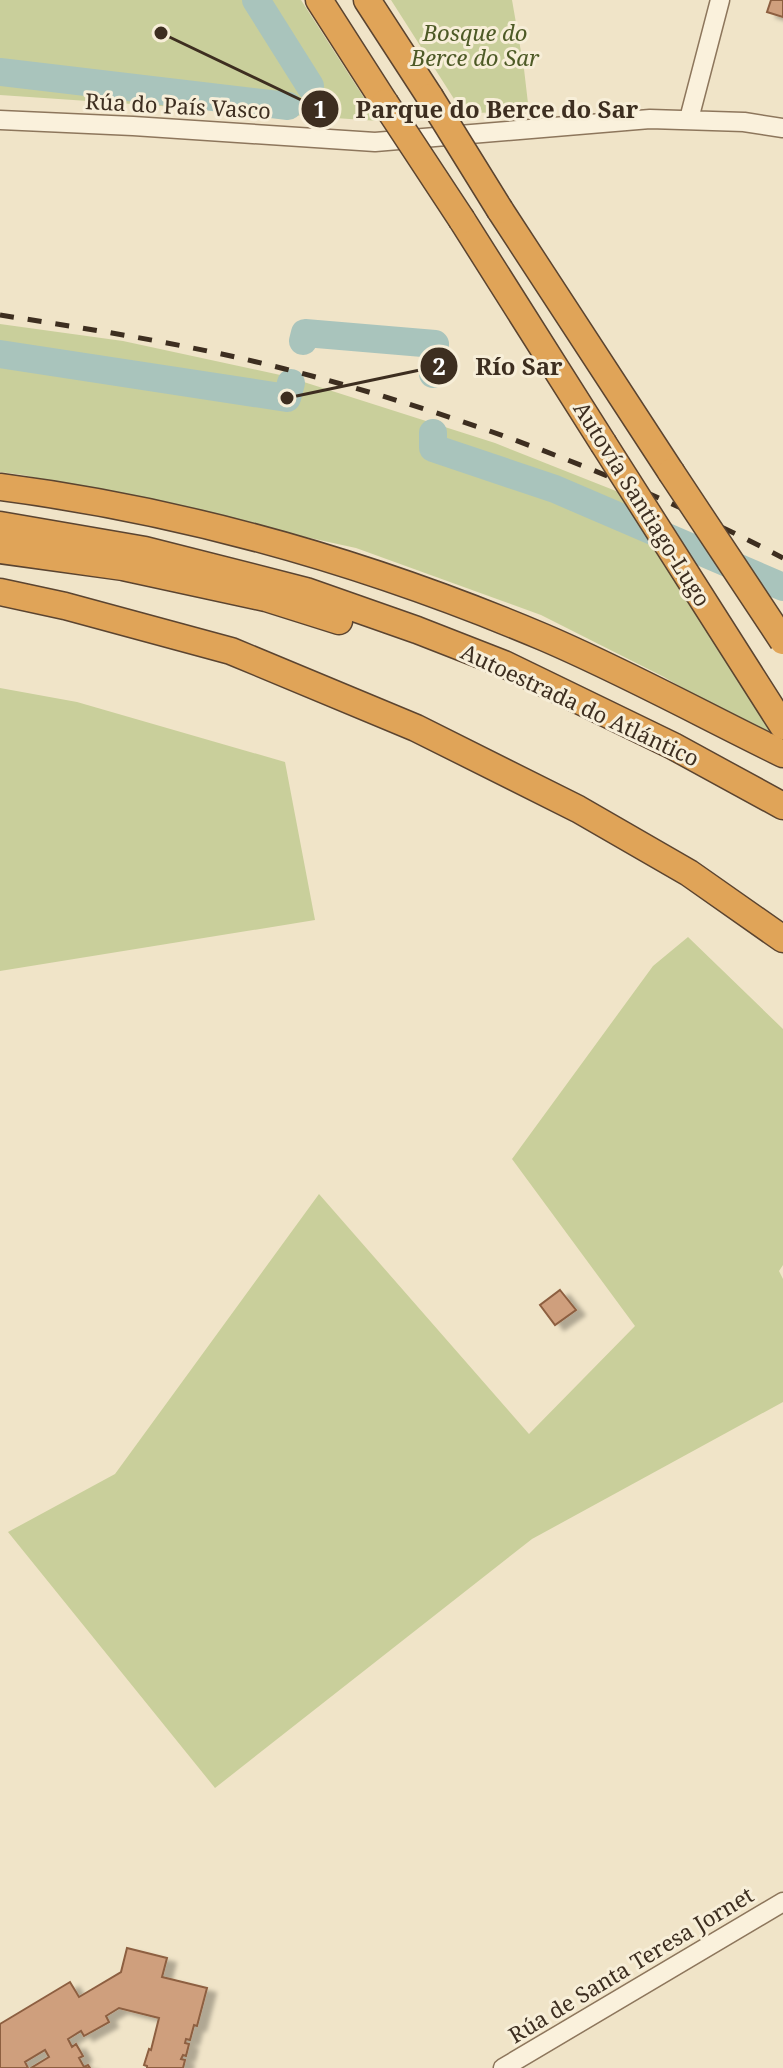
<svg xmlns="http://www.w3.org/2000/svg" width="783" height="2068" font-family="'Noto Serif',serif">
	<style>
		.green { fill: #c9cf9b }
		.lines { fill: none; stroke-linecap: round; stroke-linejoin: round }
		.river { stroke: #a9c4bc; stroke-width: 28 }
		.building { fill: #cf9f7d; stroke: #8d5f41; stroke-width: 2; filter: url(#shadow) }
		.minor-casing { stroke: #8d765c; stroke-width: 21 }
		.highway-casing { stroke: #5b4430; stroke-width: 29 }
		.minor { stroke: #faf1dc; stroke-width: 18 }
		.highway { stroke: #e0a458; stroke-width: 26 }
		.rail { stroke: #3d2e20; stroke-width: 5; stroke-dasharray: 14 14; stroke-linecap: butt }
		.highway-bridge-casing { stroke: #5b4430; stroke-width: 29; stroke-linecap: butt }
		.highway-bridge { stroke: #e0a458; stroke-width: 26 }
		.labels { text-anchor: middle; stroke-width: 6; stroke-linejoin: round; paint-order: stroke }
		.park-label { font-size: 22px; font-style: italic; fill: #4d5a26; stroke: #f7eed8 }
		.street-label { font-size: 22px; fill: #3d2e20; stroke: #f7eed8 }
		.leader { fill: none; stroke: #3d2e20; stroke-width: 3 }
		.callout-dot { fill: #3d2e20; stroke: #f7eed8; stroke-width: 3 }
		.mark-label { font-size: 24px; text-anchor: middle; font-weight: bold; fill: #fff }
		.callout-label { font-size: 24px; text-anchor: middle; font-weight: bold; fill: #3d2e20; stroke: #f7eed8; stroke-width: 6; stroke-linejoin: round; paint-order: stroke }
	</style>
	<defs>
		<filter id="shadow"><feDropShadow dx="9" dy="5" stdDeviation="2" flood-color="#0004"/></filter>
	</defs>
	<rect width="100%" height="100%" fill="#f0e4c8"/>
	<path class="green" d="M0,0H301L379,121L0,95Z
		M391,0H512L524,69L529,112L463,113Z
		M0,324L123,341L285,376L495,443L621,493L781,746L664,677L541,615L356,548L23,475L0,472Z
		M0,688L77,702L285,762L315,920L0,971Z
		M688,937L783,1029V1265L779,1271L783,1279V1402L532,1539L215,1788L8,1532L115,1474L319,1194L529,1434L635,1326L512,1159L653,966Z"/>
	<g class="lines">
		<path class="river" d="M256,0L310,86
			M0,72L288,106
			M303,341L305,333L435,344L433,374
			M0,354L287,398L291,383
			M433,433V448L555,489L783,587"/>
	</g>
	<path class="building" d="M771,0H783V17L767,12Z
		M560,1290L576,1310L555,1325L540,1305Z
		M127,1948L167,1958L162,1977L207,1988L197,2026L194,2025L190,2040L186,2039L185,2043L189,2044L186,2056L183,2055L181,2059L185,2060L183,2068H147V2066L144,2065L149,2049L151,2050L159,2018L119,2008L106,2016L109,2022L84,2036L81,2031L68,2039L72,2047L76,2044L83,2056L79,2058L84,2067L88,2065L90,2068H31L49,2057L45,2050L25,2062L28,2068H0V2024L70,1982L79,1997L121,1972Z"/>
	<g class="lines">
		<defs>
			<path id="minor" d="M689,119L720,0
				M0,120L133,126L375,142L650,119L744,122L783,128
				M503,2068L783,1902"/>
			<path id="highway" d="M319,0L385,103
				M367,0L430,97
				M500,210L671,472
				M462,220L603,443
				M0,487C186,511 370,564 543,637C625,672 703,715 783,754
				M0,525L145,550L306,591L417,630L504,664L673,746L783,806
				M0,550L123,567L266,598L339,621
				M0,592L65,606L231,651L416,728L578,809L689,873L783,939"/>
		</defs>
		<use href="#minor" class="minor-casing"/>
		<use href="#highway" class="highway-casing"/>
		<use href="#minor" class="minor"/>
		<use href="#highway" class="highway"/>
		<path class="rail" d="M0,315C96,330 192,345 285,369C454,412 629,477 783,558"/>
		<defs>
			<path id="highway-bridge" d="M430,97L500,210
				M385,103L462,220
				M603,443L783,726
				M671,472L783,641"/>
		</defs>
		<use href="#highway-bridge" class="highway-bridge-casing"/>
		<use href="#highway-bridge" class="highway-bridge"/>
	</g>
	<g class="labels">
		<g class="park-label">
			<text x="475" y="41">Bosque do<tspan x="475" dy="25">Berce do Sar</tspan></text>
		</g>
		<g class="street-label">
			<text transform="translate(178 106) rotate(3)" y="8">Rúa do País Vasco</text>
			<text transform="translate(642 504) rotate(58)" y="8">Autovía Santiago-Lugo</text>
			<text transform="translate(580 705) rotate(25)" y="8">Autoestrada do Atlántico</text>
			<text transform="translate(631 1965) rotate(-31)" y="8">Rúa de Santa Teresa Jornet</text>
		</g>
	</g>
	<path class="leader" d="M161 33L320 109M287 398L439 366"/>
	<g class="callout-dot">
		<circle cx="161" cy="33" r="8"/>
		<circle cx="287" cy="398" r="8"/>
		<circle cx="320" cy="109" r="20"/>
		<circle cx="439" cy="366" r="20"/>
	</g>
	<g class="mark-label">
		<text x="320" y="118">1</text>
		<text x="439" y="375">2</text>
	</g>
	<g class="callout-label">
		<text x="497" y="118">Parque do Berce do Sar</text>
		<text x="519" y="375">Río Sar</text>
	</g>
</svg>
